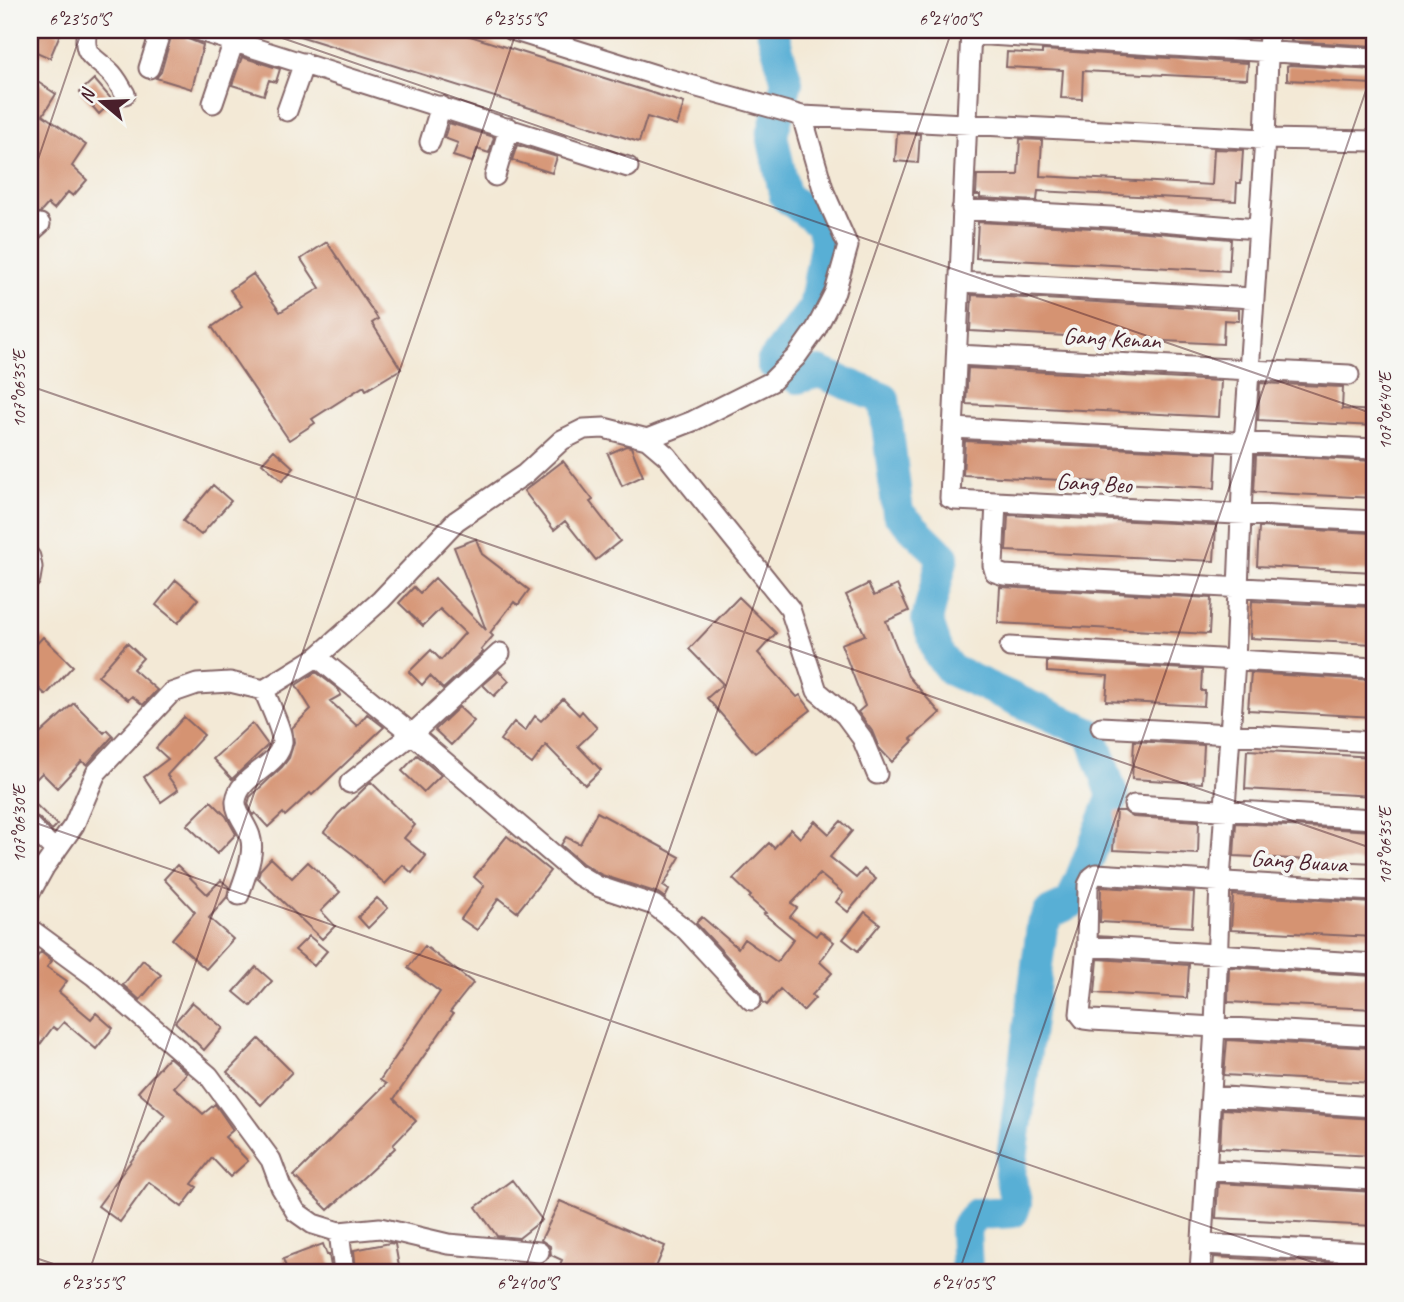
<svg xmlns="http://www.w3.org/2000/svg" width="1404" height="1302" font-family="Caveat,sans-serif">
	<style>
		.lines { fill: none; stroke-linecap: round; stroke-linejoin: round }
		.river { stroke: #58afd5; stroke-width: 32 }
		.building { fill: #d59372 }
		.minor-casing { stroke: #856667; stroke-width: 23 }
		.minor { stroke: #fff; stroke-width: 19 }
		.ticks { fill: none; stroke: #4a1f2b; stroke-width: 2; stroke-opacity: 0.45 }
		.labels { text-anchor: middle; stroke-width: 7; stroke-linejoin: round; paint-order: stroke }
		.street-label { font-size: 24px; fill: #4a1f2b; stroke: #f6f6f2 }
		.neatline { fill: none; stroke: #4a1f2b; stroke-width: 2.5 }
		.ticks-label { font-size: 18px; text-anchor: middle; fill: #4a1f2b }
	</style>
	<rect width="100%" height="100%" fill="#f6f6f2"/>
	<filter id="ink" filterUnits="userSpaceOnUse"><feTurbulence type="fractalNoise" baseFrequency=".0143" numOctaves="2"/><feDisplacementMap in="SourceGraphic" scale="14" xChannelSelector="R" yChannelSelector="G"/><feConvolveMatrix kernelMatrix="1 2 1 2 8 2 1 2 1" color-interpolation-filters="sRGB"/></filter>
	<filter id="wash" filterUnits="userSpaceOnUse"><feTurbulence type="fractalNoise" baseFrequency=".00686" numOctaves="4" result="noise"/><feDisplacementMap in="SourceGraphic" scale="28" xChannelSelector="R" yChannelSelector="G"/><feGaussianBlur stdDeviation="1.57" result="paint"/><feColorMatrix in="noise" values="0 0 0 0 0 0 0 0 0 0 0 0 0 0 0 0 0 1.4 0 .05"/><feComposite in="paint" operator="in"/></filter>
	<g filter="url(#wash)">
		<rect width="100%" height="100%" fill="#f3e9d6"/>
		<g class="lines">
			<path class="river" d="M772,30L787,82L772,135L785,196L820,223L826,240L814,308L772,363L797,378L819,372L884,399L898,513L943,557L927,620L939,655L951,670L1091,734L1113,796L1071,903L1049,913L1042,927L1010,1174L1016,1203L1013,1212L977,1214L965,1228L967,1272"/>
		</g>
		<g id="blocks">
			<path class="building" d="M40,30H50L60,34L50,58L34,51Z
				M173,30L185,33L188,39L203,45L192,89L156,78L161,72Z
				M291,30H451L684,103L677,126L647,117L639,142L325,44L290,33Z
				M1106,30H1250L1249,38Z
				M1292,30H1374V46L1291,41Z
				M1042,50L1248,63L1247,79L1083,71L1082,99L1061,98L1063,70L1006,67L1007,52L1042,54Z
				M242,57L280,69L276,82L269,80L264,95L232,85Z
				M1290,65L1374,70V84L1287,80V66Z
				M30,77L56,94L43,115L86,145L72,166L87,180L73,196L68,192L54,209L48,204L41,212L30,217Z
				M94,79L113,101L99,114L80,92Z
				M449,123L494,137L489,153L477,149L472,162L453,156L458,143L444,138Z
				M897,133L920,134L918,163L895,161Z
				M1020,139L1042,140L1040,176L1212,185L1214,149L1243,150L1241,183H1237L1236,201L1038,191L1037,201L980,198V195H976L977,175H1018Z
				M517,145L557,157L552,173L512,160Z
				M978,222L1110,229L1231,239L1229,271L976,258Z
				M327,242L378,319L372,323L401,369L366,390L364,386L312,419L315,423L289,440L212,327L242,306L230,290L253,274L280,312L320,288L301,259Z
				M972,295L1239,310V321L1224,320L1223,344L970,331Z
				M968,368L1221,381L1219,417L966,404Z
				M1260,383L1343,387L1342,409L1374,411V426L1258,420Z
				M965,441L1217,453L1215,488L963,475Z
				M626,446L631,447L643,476L622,486L608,454Z
				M274,450L294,468L282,481L262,463Z
				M1256,455L1374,461V498L1254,492Z
				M563,461L593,500L590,502L620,541L596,560L565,521L554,530L524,491Z
				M213,485L231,501L201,535L183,521Z
				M1008,515L1216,525L1214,561L1006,551Z
				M1259,527L1374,533V572L1257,566Z
				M476,539L482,554L529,590L518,605L514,602L490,633L493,636L481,650L483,652L443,689L430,676L422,685L409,672L431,650L441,660L465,633L440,609L423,626L399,603L414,587L420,593L435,578L486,630L454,547Z
				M176,580L198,599L178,623L156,605Z
				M868,584L874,596L897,585L909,611L886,621L908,676L940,713L911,739L913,741L892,762L879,748L872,731L858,712L865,706L841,644L865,635L846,595Z
				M1000,587L1211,598L1209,634L998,623Z
				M739,597L776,633L758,653L797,697L800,695L811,710L755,753L707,698L723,684L689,649Z
				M1252,601L1374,607V644L1250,638Z
				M43,637L73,666L46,695L30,680V651Z
				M127,643L143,658L133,669L157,690L143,705L132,696L128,700L98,676Z
				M1047,661L1202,670L1201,691H1205L1204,706L1106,701L1108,676L1047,672Z
				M499,671L509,681L494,696L483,685Z
				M316,672L338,689L341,695L330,701L357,726L367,714L384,727L312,795L310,793L285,816L283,813L268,827L255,813L253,815L248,804L250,797L282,767L289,758L294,742L292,728L311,709L296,685Z
				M1251,673L1374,680V717L1248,710Z
				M563,699L579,715L582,711L597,728L578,746L601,770L585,785L546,745L532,764L500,740L514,722L525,731L535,716L541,721Z
				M74,703L104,733L107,730L113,736L87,765L82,761L57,788L42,773L30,785V743Z
				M459,707L474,721L451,745L435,730Z
				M184,717L204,735L167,775L178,790L161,802L144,777L168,759L156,748Z
				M252,723L268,745L232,779L213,759Z
				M1134,741L1204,745L1202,783L1132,779Z
				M1247,750L1374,757V796L1245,789Z
				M417,755L441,775L424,792L402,771Z
				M371,782L415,825L404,838L426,856L412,873L403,865L385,884L354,855L324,832L338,814Z
				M30,799L57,825L52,830L38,817L30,814Z
				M211,801L226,816L236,834L217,854L187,825Z
				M1116,811H1124L1133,817L1199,821L1198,854L1113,850Z
				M597,812L680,857L663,886L669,890L665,898L658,893L602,875L582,863L561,845L566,837L580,844Z
				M815,821L829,834L841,821L852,831L830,857L856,878L864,869L876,879L848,912L836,902L843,893L820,874L791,904L797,908L790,917L816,936L820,931L834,942L820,962L832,973L812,995L815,998L803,1011L780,989L767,1005L763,1002L760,992L696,923L702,917L738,948L744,939L777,962L794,939L764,914L766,913L749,898L751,896L733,879L769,843L774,848L791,829L800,838Z
				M1236,823L1374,831V863L1234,856Z
				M507,836L550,871L517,912L499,898L477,930L461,919L484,886L474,877Z
				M271,858L292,878L308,862L340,892L321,911L335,926L322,939L258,878L260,870Z
				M177,865L207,894L221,880L229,887L227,897L209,918L233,939L206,969L172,939L195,912L164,879Z
				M1101,887L1194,892L1192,927L1100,922Z
				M1233,895L1374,903V937L1231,930Z
				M377,898L388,908L368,928L358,917Z
				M865,912L880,924L858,951L843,939Z
				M309,936L327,951L314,966L295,950Z
				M425,946L473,983L450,1012L453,1014L394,1099L416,1121L393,1145L395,1148L328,1210L294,1176L386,1084L380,1080L440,992L408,968Z
				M41,952L52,961L47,967L67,981L59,992L91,1019L96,1013L113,1028L96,1049L64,1022L57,1030L53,1027L39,1046L30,1040V966Z
				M1098,959L1189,965L1187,998L1095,993Z
				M143,960L161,975L140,1000L123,985Z
				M256,967L272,981L251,1006L234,992Z
				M1229,967L1374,976V1009L1228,1002Z
				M192,1002L223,1028L204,1050L175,1022Z
				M259,1039L292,1072L261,1105L227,1072Z
				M1227,1040L1374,1048V1083L1224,1075Z
				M169,1057L187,1073L174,1087L203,1114L215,1104L233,1130L225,1137L248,1161L230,1177L212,1158L192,1184L197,1187L182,1207L149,1182L120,1222L98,1206L165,1115L138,1092Z
				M1222,1109L1374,1119V1156L1220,1148Z
				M512,1180L542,1220L519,1238L497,1236L476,1207Z
				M1218,1183L1374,1192V1226L1216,1218Z
				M560,1201L665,1246L654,1272H557L562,1260L551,1255L550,1246L541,1240Z
				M390,1243L395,1244L400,1272H356L354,1250Z
				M323,1244L327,1255H329L332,1272H288L283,1259Z
				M1214,1257L1350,1264V1272H1288L1213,1268Z"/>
		</g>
	</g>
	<g filter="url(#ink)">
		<use href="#blocks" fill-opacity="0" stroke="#856667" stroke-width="2"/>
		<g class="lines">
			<defs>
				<path id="minor" d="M87,30C82,56 93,56 109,71C116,77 120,86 125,94
					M197,30L628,167
					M512,30L665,78L802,116L1265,139L1374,141
					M971,30L950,498L955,500L996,502L1374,521
					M971,34L1374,58
					M149,68L161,30
					M213,103L234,41
					M287,111L304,63
					M430,142L441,106
					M495,176L509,128
					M962,209L1111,217L1257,229
					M30,233L40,224
					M960,282L1253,298
					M957,355L1349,375
					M953,428L1374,449
					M647,439L667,456L790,609L817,691L845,715L862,738L877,774
					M996,502L993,565L995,572L1004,575L1374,595
					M30,557L32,567L30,579
					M1010,647L1374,668
					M317,657L412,734L575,873L597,886L654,905L686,930L751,1000
					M1101,727L1374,742
					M350,783L412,734L500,653
					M1134,805L1374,819
					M30,826L56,851
					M1374,891L1096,874L1092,877L1088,885L1087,946L1080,1014L1084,1019L1092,1020L1374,1036
					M30,893L45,866L74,825L96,773L171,693L197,684L230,682L264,690L317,657L381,600L456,521L525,474L562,440L584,429L604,428L647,439L693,421L771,382L796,357L816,329L835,292L848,246L824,192L802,116
					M239,895C244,878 256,854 250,836C247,825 235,813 236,801C239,774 279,768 282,742C283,731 268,702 264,690
					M30,929L94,976L209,1076L271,1160L281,1187L296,1212L313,1224L339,1232L380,1228L448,1244L539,1252
					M1087,946L1374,964
					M1211,1096L1374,1107
					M1206,1170L1374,1180
					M339,1232L344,1272
					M1202,1244L1374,1253
					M1200,1272L1215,1027L1220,881L1235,661L1244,444L1265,139L1269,30"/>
			</defs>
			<use href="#minor" class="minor-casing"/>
			<use href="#minor" class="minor"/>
		</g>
	</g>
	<path class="ticks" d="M259,30L1374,414M30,183L82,30M30,386L1374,849M30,821L1341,1272M30,1256L77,1272M89,1272L517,30M524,1272L952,30M959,1272L1374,67"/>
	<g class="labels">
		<g class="street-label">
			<text transform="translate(1112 338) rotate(3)" y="8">Gang Kenan</text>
			<text transform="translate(1094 483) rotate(3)" y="8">Gang Beo</text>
			<text transform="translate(1299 861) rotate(4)" y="8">Gang Buava</text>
		</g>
	</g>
	<rect width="1404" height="1302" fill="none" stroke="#f6f6f2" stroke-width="77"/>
	<g transform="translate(102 102) rotate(289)" stroke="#f6f6f2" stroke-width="5" paint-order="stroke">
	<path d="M0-5L12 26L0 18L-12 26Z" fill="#4a1f2b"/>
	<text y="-10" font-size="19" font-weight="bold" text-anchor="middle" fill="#4a1f2b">N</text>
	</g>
	<rect x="38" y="38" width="1328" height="1226" class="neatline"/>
	<g class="ticks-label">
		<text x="79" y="25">6°23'50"S</text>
		<text x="514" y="25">6°23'55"S</text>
		<text x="949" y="25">6°24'00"S</text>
		<text transform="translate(19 389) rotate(-90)" y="6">107°06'35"E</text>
		<text transform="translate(1385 411) rotate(-90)" y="6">107°06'40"E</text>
		<text transform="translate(19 824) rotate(-90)" y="6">107°06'30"E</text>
		<text transform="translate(1385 846) rotate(-90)" y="6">107°06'35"E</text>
		<text x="92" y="1289">6°23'55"S</text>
		<text x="527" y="1289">6°24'00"S</text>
		<text x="962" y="1289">6°24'05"S</text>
	</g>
</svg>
